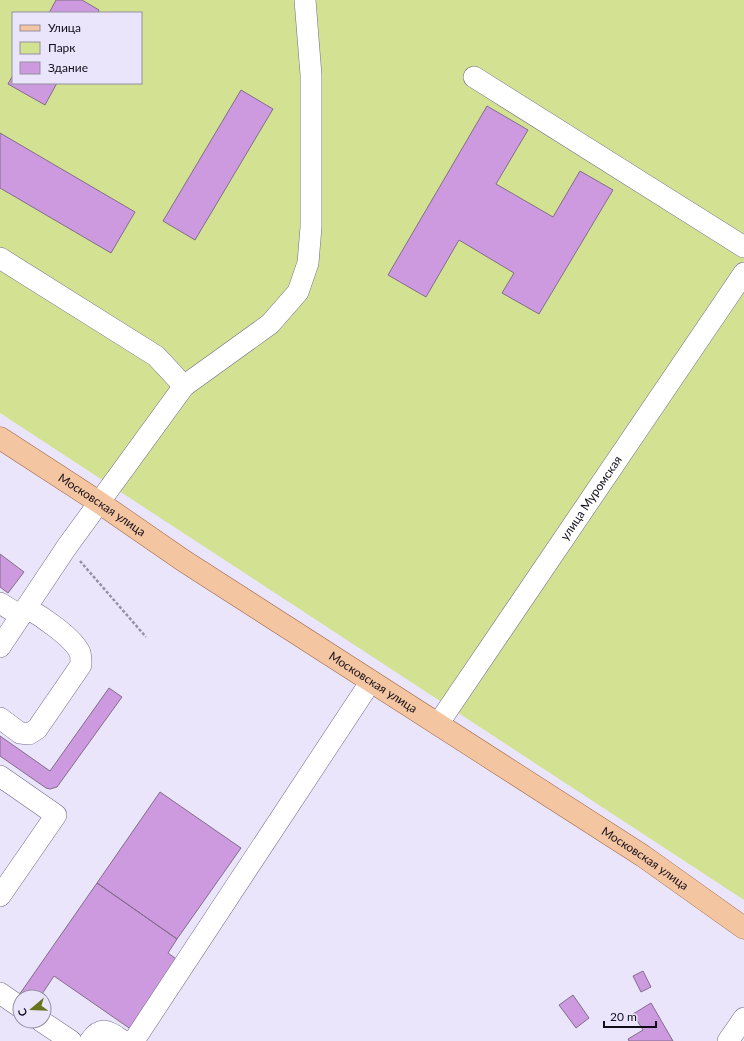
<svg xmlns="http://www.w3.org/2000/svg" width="744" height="1041" font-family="Lato,sans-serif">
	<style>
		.green { fill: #d3e192; fill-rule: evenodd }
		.building { fill: #cd9ae0; stroke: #826d8a }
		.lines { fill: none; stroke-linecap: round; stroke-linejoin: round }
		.minor-casing { stroke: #736a8a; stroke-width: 22 }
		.major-casing { stroke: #a06b48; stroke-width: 23 }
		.path { stroke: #9590a2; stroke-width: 2.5; stroke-dasharray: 3 2; stroke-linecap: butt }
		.minor { stroke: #fff; stroke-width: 21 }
		.major { stroke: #f4c5a1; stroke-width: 22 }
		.labels { text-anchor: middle; stroke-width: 3.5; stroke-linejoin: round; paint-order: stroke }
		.street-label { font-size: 12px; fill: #110d19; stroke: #eae5fb }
	</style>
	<rect width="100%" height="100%" fill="#eae5fb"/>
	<path class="green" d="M0,0H744V900L0,413ZM13,13H141V83H13Z"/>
	<path class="building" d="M56,0H82L99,10L98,13H49Z
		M13,75V83H57L45,105L8,84Z
		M241,90L273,109L195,240L163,221Z
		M487,106L528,130L496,184L553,217L580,171L613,190L539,314L502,293L514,273L459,240L426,297L388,275Z
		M0,133L135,212L111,253L0,188Z
		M0,554L24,572L8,593L0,587Z
		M109,688L122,697L57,787L50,789L46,788L0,756V736L50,771Z
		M160,792L241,848L177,939L97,883Z
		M97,883L177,939L168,953L179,961L132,1030L54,976L40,997H22L19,995Z
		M643,971L651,987L641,992L633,976Z
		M573,995L589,1018L576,1028L559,1005Z
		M651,1003L673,1041H629L628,1039L643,1030L633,1014Z"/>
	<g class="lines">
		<defs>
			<g id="minor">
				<path d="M474,77L744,247"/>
				<path d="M0,258L156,356L184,386"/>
				<path d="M0,603L21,616"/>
				<path d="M0,647L66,548L184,386L270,324L298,292L308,263L311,227V75L305,0"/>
				<path d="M0,718L20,733L29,734L37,729L81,665C81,661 81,656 80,653C74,638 41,616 27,608"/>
				<path id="s1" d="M438,724L744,273"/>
				<path d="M0,776L56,815L0,896"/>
				<path d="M0,993L20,1007"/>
				<path d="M41,1021L71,1041"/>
				<path d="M90,1041C102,1024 109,1032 123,1041"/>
				<path d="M131,1041L135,1039L371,681"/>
				<path d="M728,1041L744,1018"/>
			</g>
			<g id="major">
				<path id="s2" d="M0,438L100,503L184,561L643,856L744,928"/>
			</g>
		</defs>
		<use href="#minor" class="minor-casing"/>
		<use href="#major" class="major-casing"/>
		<path class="path" d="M80,561L146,637"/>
		<use href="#minor" class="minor"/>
		<use href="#major" class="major"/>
	</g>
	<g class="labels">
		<g class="street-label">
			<text dy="4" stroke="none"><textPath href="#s1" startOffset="273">улица Муромская</textPath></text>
			<text dy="4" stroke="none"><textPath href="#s2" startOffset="122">Московская улица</textPath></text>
			<text dy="4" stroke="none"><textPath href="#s2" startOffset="446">Московская улица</textPath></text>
			<text dy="4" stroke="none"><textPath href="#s2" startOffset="770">Московская улица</textPath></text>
		</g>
	</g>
	<rect x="12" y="12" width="130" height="72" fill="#eae5fb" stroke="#938fa1"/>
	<rect x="20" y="25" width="20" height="6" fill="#f4c5a1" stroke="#938fa1"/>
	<text x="48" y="32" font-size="12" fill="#110d19">Улица</text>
	<rect x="20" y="42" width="20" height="12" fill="#d3e192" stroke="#938fa1"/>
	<text x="48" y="52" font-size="12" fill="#110d19">Парк</text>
	<rect x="20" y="62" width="20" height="12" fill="#cd9ae0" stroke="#938fa1"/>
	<text x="48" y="72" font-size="12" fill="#110d19">Здание</text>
	<g transform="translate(32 1009) rotate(251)"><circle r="19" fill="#eae5fb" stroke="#938fa1"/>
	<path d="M0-3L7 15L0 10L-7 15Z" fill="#68731e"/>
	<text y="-6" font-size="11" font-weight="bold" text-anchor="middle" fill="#110d19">С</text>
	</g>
	<path d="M604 1021v6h52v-6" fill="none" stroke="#110d19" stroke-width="2"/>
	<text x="610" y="1021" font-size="12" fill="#110d19" stroke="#eae5fb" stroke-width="3" paint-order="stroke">20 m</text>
</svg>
